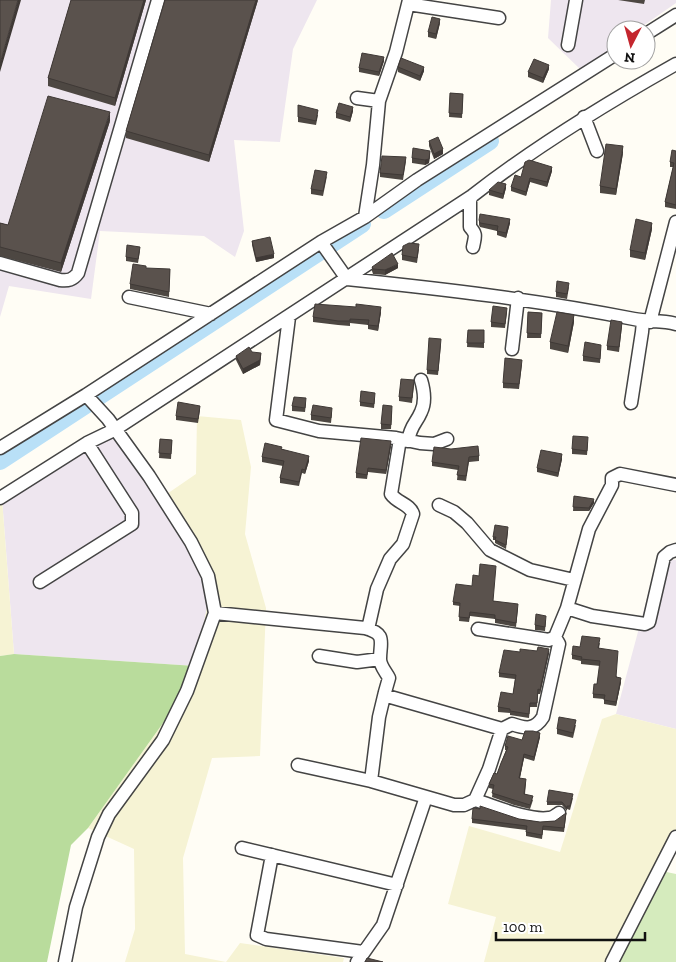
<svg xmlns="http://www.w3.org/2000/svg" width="676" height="962" font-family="'Zilla Slab',serif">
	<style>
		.industrial { fill: #eee6ef }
		.farmland { fill: #f6f3d4 }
		.green { fill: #d5ebbd }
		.forest { fill: #b9dc9c }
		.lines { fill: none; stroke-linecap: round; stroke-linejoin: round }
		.river { stroke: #b9e0f7; stroke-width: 18 }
		.minor-casing { stroke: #444; stroke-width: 15 }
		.minor { stroke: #fff; stroke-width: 12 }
		.wall { fill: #4d4742 }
		.shaded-wall { fill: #3f3936 }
		.building { fill: #5a524d; stroke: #3f3936 }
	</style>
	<rect width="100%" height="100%" fill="#fffdf5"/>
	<path class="industrial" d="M0,0H317L293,49L280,142L234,140L244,231L235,257L204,236L100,231L91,299L9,286L0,317Z
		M551,0H676V3L637,30H616V45L581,70L548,38Z
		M110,424L208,569V603L195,666L14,654L2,499Z
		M658,557L676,560V729L616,714Z"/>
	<path class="farmland" d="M197,416L241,420L251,467L245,534L266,608L260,756L212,758L183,858L185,954L226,962L240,943L344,958L343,962H125L135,929L134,849L88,828L173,709L195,666L208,603V569L161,498L196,474Z
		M2,499L14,654L0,656V500Z
		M616,714L676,729V835L612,962H484L496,917L448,904L469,826L560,852L602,719Z"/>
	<path class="green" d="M657,870L676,874V962H612Z"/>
	<path class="forest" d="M14,654L195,666L173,709L88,828L71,845L47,962H0V656Z"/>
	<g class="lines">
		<path class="river" d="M384,210L490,141
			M0,461L362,224"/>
		<defs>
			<path id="minor" d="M408,4L499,18
				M646,34L676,15
				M568,45L576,0
				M357,98L379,101
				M584,117L597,151
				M472,196L470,200V227C477,235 475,236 473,247
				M365,217L373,165L379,101L396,52L409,0
				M321,242L347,279C443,289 539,300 634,319C648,322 662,320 676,324
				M0,263L60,280C68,281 73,280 78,273L158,0
				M129,297L211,314
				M289,317L276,420L319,431L396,438L420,443L434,444L447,439
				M650,322L676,222
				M512,349L518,298
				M631,403L642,332L643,321
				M408,441C411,424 416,424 421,412C426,402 424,390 421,380
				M0,448L86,395L321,242L365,217L417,180L616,54
				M0,498L87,443L114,430L472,196C536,146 605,104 676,64
				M439,505L454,512L467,523L490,550L530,570L574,580
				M40,582L132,524V513L87,443
				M567,608L592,616L645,624L649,622L664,557L670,552L676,550
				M215,613L365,628C387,634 380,642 380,659C380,666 386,672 389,678L385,692L387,696L502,729L512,724C526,729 535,730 543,717L559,644L555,637
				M368,629L377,589L390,559L403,544L413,514C410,504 397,503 391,494L400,439
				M478,629L549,640L555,637L567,608L589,529L612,485V478L620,474L676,485
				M319,656L357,662L380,659
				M298,765L371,781L454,805H464L475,800L489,769L502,729
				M371,781L379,717L385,692
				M475,800C495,806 528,821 549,818C553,818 556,815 559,813
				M242,848L397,885
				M272,855L257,935L266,939L363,952
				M65,962L76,907L98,837L109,814L163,740L187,691L215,613L208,576L191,542L149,476L108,419L86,395
				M357,962L383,925L426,797
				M612,962L676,837"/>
		</defs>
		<use href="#minor" class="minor-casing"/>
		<use href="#minor" class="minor"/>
	</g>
	<path class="wall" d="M71,0H146L115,106L48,86V78Z
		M258,0L209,162L126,138V131Z
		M618,0H645L644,4Z
		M440,23L436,39L428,37V32Z
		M384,61L379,76L359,72V68Z
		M398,67L424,71L420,81L398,72Z
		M549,69L543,83L528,77V72Z
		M450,93L463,94L462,118L449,117Z
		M298,105L318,115L316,125L298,122Z
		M353,111L350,122L336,118V113Z
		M110,121L61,272L0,256V223L8,225Z
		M429,141L443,154L434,159L429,146Z
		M676,151V209L665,207V202L673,167H670V162Z
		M623,153L616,195L600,193V186Z
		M430,156L429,163L425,165L412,163V158Z
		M406,161L403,180L380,177V173Z
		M552,171L547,187L530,182L526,196L511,191V187L521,177Z
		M327,176L323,196L311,194V189Z
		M506,188L503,199L489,195V190Z
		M479,220L510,223L506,238L497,235V231L480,227L479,225Z
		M652,229L645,260L630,257V250Z
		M252,241L274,258L256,262L252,245Z
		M419,249L417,263L402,260V255Z
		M140,251L138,263L126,261V257Z
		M372,267L398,268L385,275L373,274L372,271Z
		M170,269L169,297L130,289V284Z
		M569,287L567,299L556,297V292Z
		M381,312L378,331L368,329V325L350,323V326L338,325L313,322V317Z
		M507,312L505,328L491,327V322Z
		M528,312L542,313L541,338H527Z
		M574,322L568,353L550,349V342Z
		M622,326L619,352L607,350V346Z
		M468,330H484V348L467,347Z
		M441,344L438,375L427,374V370Z
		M601,349L600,363L583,361V356Z
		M252,352L261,357L260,365L243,374L236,360V356Z
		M522,364L519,389L503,388V383Z
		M414,385L412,403L399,401V397Z
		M375,398L374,408L360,406V402Z
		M306,403L305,412L292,411V406Z
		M200,410L198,423L176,420V416Z
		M392,410L391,429H381V424Z
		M332,413L331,423L311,420V415Z
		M160,439L172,440L171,459L159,458Z
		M588,442L587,455L572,454V449Z
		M391,446L386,474L368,472L367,479L356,478V473Z
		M282,449L309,461L305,474L302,473L299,486L280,483V478L283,466L262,462V457Z
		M451,449L479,456V461L469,462L466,481L457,480L458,470L432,466V462Z
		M562,459L558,477L537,472V468Z
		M574,496L594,503L589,511H573Z
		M508,531L506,549L495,543V540H493V537Z
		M494,601L518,608L516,627L495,623V619L470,616L469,622L459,621L460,606L453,605V602Z
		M546,620L545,631L535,630V625Z
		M600,643L599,648L617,677L621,682L616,706L604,704V699L593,698V694L597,684L600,666L581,664V661L572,659V655L580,647Z
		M520,652L549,653L540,694H538L537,707H530L529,718L510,715V713L498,712V707L513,694L515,679L499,677V673Z
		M576,725L573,738L557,734V729Z
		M540,737L534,761L524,758L520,778L526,783L525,794L533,800L530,809L514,805L492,797L493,789L489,788V784L497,774L506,750H505V746L522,740Z
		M573,798L570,810L567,809V811L562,805H547V802Z
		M566,817L564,832L543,830L542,839L526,836V830L472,823V819H519L540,822L555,821Z"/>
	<path class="shaded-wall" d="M18,0H21L0,72V64Z
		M144,0H146L115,106V98Z
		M256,0H258L209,162V155Z
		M440,19V23L436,39V34Z
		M384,57V61L379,76V72Z
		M549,65V69L543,83V78Z
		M424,67V71L420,81V76Z
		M353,107V111L350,122V117Z
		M110,112V121L61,272V263Z
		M623,146V153L616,195V189Z
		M443,149V154L434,159V154Z
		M430,151L429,163L425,165V160Z
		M552,167V171L547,187V182Z
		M530,178V182L526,196V192Z
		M506,184V188L503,199V194Z
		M510,219V223L506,238V233Z
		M652,223V229L645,260V253Z
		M274,254V258L256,262V258Z
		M398,264V268L385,275V270Z
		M381,307V312L378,331V326Z
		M574,315V322L568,353V346Z
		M261,353L260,365L243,374V369Z
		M391,441V446L386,474V470Z
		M562,454V459L558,477V473Z
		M309,456V461L305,474V470Z
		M594,499V503L589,511V508Z
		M549,649V653L540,694V690Z
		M621,678V682L616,706V702Z
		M540,733V737L534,761V757Z
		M524,754V758L519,782V778Z"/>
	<path class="building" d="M0,0H18L0,64Z
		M71,0H144L115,98L48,78Z
		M165,0H256L209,155L126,131Z
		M432,17L440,19L436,34L428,32Z
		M362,53L384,57L379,72L359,68Z
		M401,58L424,67L420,76L398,67Z
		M534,59L549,65L543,78L528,72Z
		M450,93L463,94L462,114L449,113Z
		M48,96L110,112L61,263L0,247V223L8,225Z
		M339,103L353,107L350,117L336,113Z
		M298,105L318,110L316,121L298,117Z
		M438,137L443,149L434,154L429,141Z
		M606,144L623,146L616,189L600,186Z
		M413,148L430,151L429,159L425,160L412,158Z
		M672,150L676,151V205L665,202L674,163L670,162Z
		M382,156L406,157L403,175L380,173Z
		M529,160L552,167L547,182L530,178L526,192L511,187L515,175L521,177L525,162Z
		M315,170L327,172L323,191L311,189Z
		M498,182L506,184L503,194L489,190Z
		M480,214L510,219L506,233L497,231L498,226L480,223L479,220Z
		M636,219L652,223L645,253L630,250Z
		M270,237L274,254L256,258L252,241Z
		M409,243L419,244L417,258L402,255L403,246Z
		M127,245L140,247L138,259L126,257Z
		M392,253L398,264L385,270L373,269L372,267Z
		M133,264L146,266V268L170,269L169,292L130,284Z
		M557,281L569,283L567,294L556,292Z
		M315,304L356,307V304L381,307L378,326L368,325L369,320L350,319V321H338L313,317Z
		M493,306L507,308L505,324L491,322Z
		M528,312L542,313L541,334L527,333Z
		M557,312L574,315L568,346L550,342Z
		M611,320L622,322L619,347L607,346Z
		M468,330H484V343H467Z
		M429,338L441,339L438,371L427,370Z
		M585,342L601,345L600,359L583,356Z
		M249,347L252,352L261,353L260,360L243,369L236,356Z
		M505,358L522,360L519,384L503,383Z
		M401,379L414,380L412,398L399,397Z
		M361,391L375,393L374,404L360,402Z
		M294,397L306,398L305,408L292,406Z
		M178,402L200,406L198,419L176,416Z
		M313,405L332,408L331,418L311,415Z
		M383,405L392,406L391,425L381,424Z
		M573,436L588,437L587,451L572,449Z
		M361,438L391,441L386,470L368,468L367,475L356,473Z
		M160,439L172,440L171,454L159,453Z
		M265,443L282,447L281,449L309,456L305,470L302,469L299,482L280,478L284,461L262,457Z
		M478,446L479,456L469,457L466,476L457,475L459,466L432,462L434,447L451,449Z
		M541,450L562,454L558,473L537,468Z
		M574,496L594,499L589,508L573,507Z
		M495,525L508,527L506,545L495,540L496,537H493Z
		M480,564L496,566L493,601L518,604L516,623L495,619V615L470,612L469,618L459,617L460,603L453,602L456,584L472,586L473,575L479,576Z
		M536,614L546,616L545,627L535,625Z
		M582,636L600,638L598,648L618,651L616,677L621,678L616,702L604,700L605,695L593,694L594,684H597L600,661L581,659L582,657L572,655L573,646L580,647Z
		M538,647L549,649L540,690L538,689L537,703H530L529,714L510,711V709L498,707L501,692L513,694L516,675L499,673L504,650L520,652V649L537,651Z
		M559,717L576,720L573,733L557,729Z
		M525,731H533L540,733L534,757L524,754L519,778L526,779L524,794L533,796L530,805L514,800L492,793L494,785L489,784L494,773L497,774L501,763L508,747L505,746L508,736L522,740Z
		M549,790L573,794L570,806H567V808L562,802H547Z
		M480,806L519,819L540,822L555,821L566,813L564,828L543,826L542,835L526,832L527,826L472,819L473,808L480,809Z
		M367,958L383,962H365Z"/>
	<g transform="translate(631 45) rotate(186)"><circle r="24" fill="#ffffff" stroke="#a0a0a0"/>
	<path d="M0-4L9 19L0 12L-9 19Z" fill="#c4262e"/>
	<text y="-8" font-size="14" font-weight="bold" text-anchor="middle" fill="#111111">N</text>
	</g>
	<path d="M496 932v8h149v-8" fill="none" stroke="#111111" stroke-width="2.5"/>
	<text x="503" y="932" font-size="15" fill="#111111" stroke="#ffffff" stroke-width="4" paint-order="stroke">100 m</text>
</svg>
